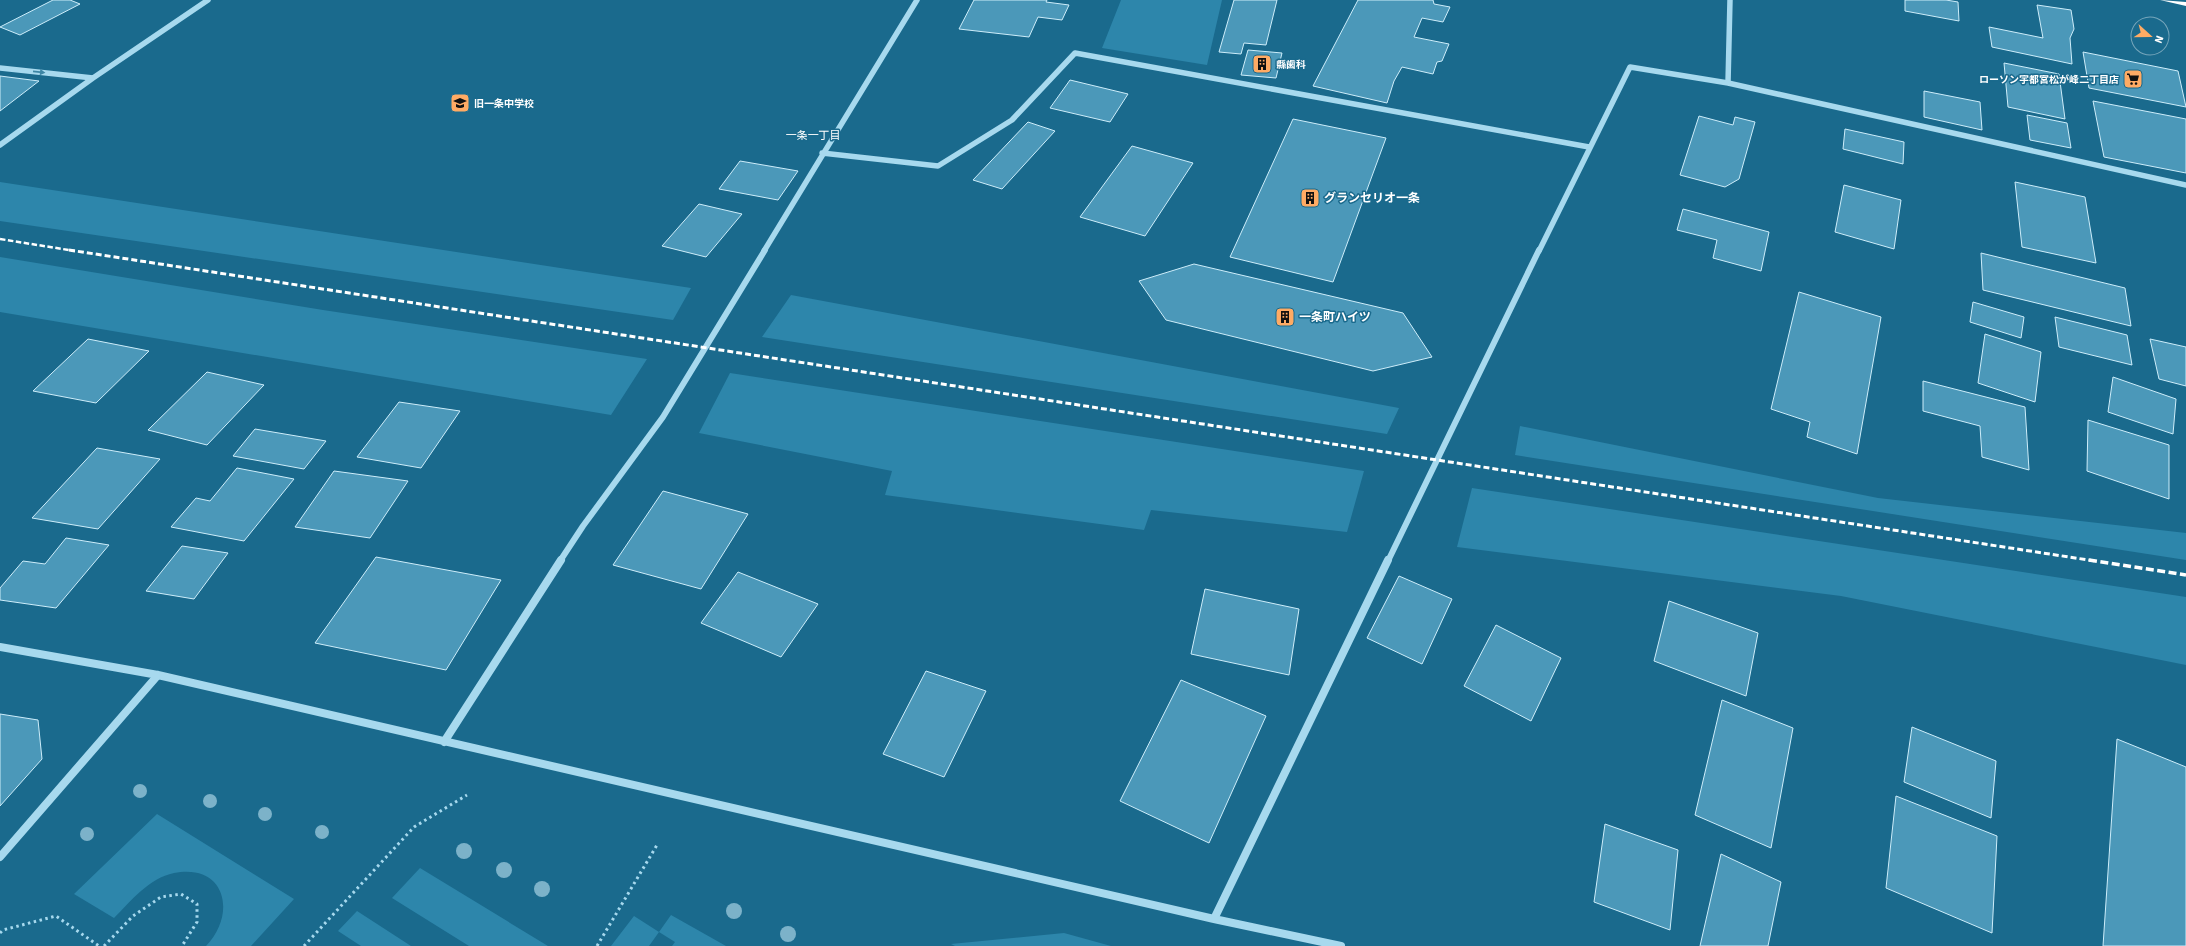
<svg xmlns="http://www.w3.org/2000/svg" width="2186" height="946" font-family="'Source Sans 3','Noto Sans JP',sans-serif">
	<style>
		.green { fill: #2d86ab }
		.building { fill: #4b98b9; stroke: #cdedfa }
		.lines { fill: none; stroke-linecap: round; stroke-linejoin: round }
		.path { stroke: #a7d9ee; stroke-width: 3; stroke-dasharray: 2.5 3.5; stroke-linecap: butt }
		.minor-far2 { stroke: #a7d9ee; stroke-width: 5.5 }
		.minor-far1 { stroke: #a7d9ee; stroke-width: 6 }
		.minor { stroke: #a7d9ee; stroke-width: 8 }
		.highway { fill: #fff; fill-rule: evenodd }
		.rail-far2 { stroke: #fff; stroke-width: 2.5; stroke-dasharray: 5.5 2.5; stroke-linecap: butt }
		.rail-far1 { stroke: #fff; stroke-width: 3; stroke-dasharray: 6 3; stroke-linecap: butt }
		.rail { stroke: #fff; stroke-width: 3.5; stroke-dasharray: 8 3.5; stroke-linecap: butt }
		.tree { fill: #7cb2c9 }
		.oneway { fill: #3d86a5 }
		.labels { text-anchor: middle; stroke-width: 3; stroke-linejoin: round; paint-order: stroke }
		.far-poi-label { font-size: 10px; font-weight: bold; fill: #fff; stroke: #1a6a8d; text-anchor: start }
		.far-neighbourhood-label { font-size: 11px; fill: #fff; stroke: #1a6a8d }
		.poi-label { font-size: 12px; font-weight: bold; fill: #fff; stroke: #1a6a8d; text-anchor: start }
	</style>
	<rect width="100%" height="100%" fill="#1a6a8d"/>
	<path class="green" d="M1121,0H1222L1207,65L1102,48Z
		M0,182L691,288L673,320L0,221Z
		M0,257L323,310L647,359L611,415L0,312Z
		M791,295L1399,408L1387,434L762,337Z
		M730,373L1364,471L1347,532L1151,510L1144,530L885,495L892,471L699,433Z
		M1520,426L1878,498L2186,533V560L1515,455Z
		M1472,488L2186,597V665L1841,596L1457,547Z
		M157,814L294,899L251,946H206C237,914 226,863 174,873C149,878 131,901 114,918L74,894Z
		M420,868L548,946H469L392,898Z
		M357,911L411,946H361L338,931Z
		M671,915L726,946H672L675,942L659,932L649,946H611L634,916L659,932Z
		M1064,933L1111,946H955L951,944Z"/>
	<path class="building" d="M53,0H70L80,4L20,35L0,27Z
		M974,0H1047L1046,2L1069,5L1062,20L1038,17L1029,37L959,29Z
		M1234,0H1277L1266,45L1244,43L1241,54L1219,52Z
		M1358,0H1433L1434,4L1450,7L1443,22L1422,18L1414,37L1449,44L1442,61L1437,62L1433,74L1402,67L1394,81L1387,103L1313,86Z
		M1905,0H1946L1958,2L1959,21L1905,11Z
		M2037,5L2071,10L2074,29L2070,38L2072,64L1992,47L1989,27L2043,38Z
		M1248,50L1282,53L1276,78L1241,75Z
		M2083,52L2178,71L2186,107L2089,88Z
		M2004,63L2059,74L2065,119L2008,107Z
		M0,76L39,81L0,111Z
		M1070,80L1128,94L1110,122L1050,108Z
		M1924,91L1980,102L1982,130L1924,117Z
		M2093,101L2186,119V173L2104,157Z
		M2027,115L2067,123L2071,148L2030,140Z
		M1699,116L1733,125L1735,117L1755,122L1739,179L1725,187L1680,175Z
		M1293,119L1386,138L1333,282L1230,257Z
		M1028,122L1055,131L1002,189L973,180Z
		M1845,129L1904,142L1903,164L1843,149Z
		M1132,146L1193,163L1145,236L1080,217Z
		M740,161L798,171L778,200L719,189Z
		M2015,182L2085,197L2096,263L2022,247Z
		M1844,185L1901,200L1894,249L1835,232Z
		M699,204L742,214L706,257L662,246Z
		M1683,209L1769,232L1761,271L1713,258L1717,240L1677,230Z
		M1981,253L2125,288L2131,326L1983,290Z
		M1194,264L1403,313L1432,357L1373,371L1166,320L1139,281Z
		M1799,292L1881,317L1857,454L1807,437L1810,422L1771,409Z
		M1973,302L2024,317L2021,338L1970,322Z
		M2055,317L2127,335L2132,365L2059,347Z
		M1985,334L2041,352L2035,402L1978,383Z
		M88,339L149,351L96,403L33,391Z
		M2150,339L2186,347V386L2159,379Z
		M207,372L264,385L207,445L148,430Z
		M2113,377L2176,399L2173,434L2108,412Z
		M1923,381L2025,407L2029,470L1982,457L1980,426L1923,411Z
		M399,402L460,411L421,468L357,457Z
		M2088,420L2169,445V499L2087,471Z
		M255,429L326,441L304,469L233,456Z
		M97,448L160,459L98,529L32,518Z
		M237,468L294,479L244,541L171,527L196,498L210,501Z
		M334,471L408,481L370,538L295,527Z
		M663,491L748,514L701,589L613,565Z
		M66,538L109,545L56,608L0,600V588L23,561L45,564Z
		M182,546L228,553L194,599L146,591Z
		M376,557L501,580L446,670L315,643Z
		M738,572L818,604L781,657L701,623Z
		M1399,576L1452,599L1422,664L1367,638Z
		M1205,589L1299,609L1289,675L1191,654Z
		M1669,601L1758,633L1746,696L1654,661Z
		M1496,625L1561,658L1531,721L1464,686Z
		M926,671L986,691L944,777L883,754Z
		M1181,680L1266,716L1209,843L1120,801Z
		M1722,700L1793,728L1771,848L1695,815Z
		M0,714L38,720L42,759L0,806Z
		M1912,727L1996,761L1991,818L1904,782Z
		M2117,739L2186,767V946H2103Z
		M1896,796L1997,836L1992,933L1886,888Z
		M1605,824L1678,850L1670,930L1594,902Z
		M1721,854L1781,882L1768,946H1700Z"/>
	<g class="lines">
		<path class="path" d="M0,933L3,930L56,916L99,946
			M104,946L133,916L161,897L181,894L197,904V922L182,946
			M304,946L414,827L467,795
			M597,946L657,845"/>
		<path class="minor-far2" d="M0,68L93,78
			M1728,83L1730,0
			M0,145L93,78L208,0
			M822,153L938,166L1012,120L1075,53L1589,147
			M764,251L917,0
			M1539,251L1630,67L1728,83L2186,185"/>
		<path class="minor-far1" d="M560,561L583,526L663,417L765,250
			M1388,561L1539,250"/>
		<path class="minor" d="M0,647L158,675L1214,919L1341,946
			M444,742L561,560
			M0,857L158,675
			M1214,919L1388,560"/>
		<path class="highway" d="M2160,0L2186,2V6Z"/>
		<path class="rail-far2" d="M0,239L75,251"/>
		<path class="rail-far1" d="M69,250L2095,561"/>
		<path class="rail" d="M2089,560L2186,575"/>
	</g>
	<g class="tree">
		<circle cx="140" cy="791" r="7"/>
		<circle cx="210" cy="801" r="7"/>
		<circle cx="265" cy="814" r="7"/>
		<circle cx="322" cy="832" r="7"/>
		<circle cx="87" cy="834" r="7"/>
		<circle cx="464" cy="851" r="8"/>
		<circle cx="504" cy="870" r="8"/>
		<circle cx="542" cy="889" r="8"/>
		<circle cx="734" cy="911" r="8"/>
		<circle cx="788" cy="934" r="8"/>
	</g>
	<defs><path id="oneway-solid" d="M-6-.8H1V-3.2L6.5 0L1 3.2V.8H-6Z"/></defs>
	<use class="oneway" href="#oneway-solid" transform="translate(39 72) rotate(6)"/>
	<defs>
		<symbol id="building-square" viewBox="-11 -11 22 22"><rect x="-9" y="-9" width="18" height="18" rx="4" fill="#ffab64" stroke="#1a6a8d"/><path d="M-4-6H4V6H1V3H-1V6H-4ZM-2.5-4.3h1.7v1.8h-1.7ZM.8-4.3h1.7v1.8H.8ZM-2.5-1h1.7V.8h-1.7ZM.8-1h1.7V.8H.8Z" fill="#111"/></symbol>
		<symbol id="supermarket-square" viewBox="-11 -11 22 22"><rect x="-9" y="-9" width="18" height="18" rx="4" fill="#ffab64" stroke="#1a6a8d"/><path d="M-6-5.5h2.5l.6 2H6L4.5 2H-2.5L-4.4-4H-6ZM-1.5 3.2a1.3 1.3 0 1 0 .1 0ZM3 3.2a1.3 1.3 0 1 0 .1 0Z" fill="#111"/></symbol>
		<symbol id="school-square" viewBox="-11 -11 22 22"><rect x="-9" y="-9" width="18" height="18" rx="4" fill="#ffab64" stroke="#1a6a8d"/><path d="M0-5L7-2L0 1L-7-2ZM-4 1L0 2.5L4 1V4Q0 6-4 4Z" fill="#111"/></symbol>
	</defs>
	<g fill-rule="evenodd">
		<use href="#building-square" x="1251" y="53" width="22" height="22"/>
		<use href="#supermarket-square" x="2122" y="68" width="22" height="22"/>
		<use href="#school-square" x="449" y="92" width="22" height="22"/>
		<use href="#building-square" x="1299" y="187" width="22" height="22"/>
		<use href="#building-square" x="1274" y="306" width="22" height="22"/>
	</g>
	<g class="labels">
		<g class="far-poi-label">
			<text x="1276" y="68">縣歯科</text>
			<text x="2119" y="83" text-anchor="end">ローソン宇都宮松が峰二丁目店</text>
			<text x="474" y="107">旧一条中学校</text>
		</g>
		<g class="far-neighbourhood-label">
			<text x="813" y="139">一条一丁目</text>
		</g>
		<g class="poi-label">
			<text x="1324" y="202">グランセリオ一条</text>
			<text x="1299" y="321">一条町ハイツ</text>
		</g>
	</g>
	<g transform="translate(2150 36) rotate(111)"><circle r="19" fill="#1a6a8d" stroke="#76a6bb"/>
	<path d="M0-3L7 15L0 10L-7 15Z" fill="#ffab64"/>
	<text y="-6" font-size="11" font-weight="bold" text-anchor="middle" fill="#ffffff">N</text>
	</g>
</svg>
